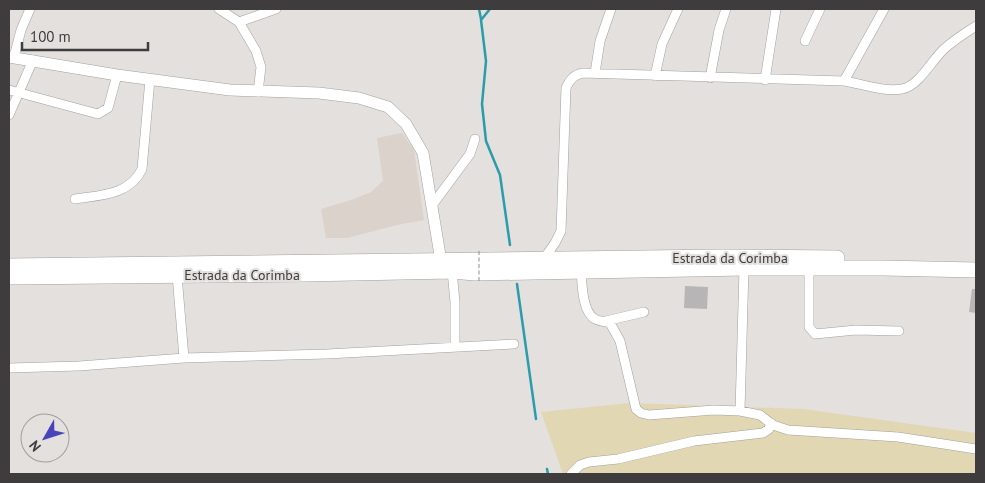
<svg xmlns="http://www.w3.org/2000/svg" width="985" height="483" font-family="'PT Sans',sans-serif">
	<style>
		.built { fill: #dbd2cb }
		.sand { fill: #e1d7b2 }
		.lines { fill: none; stroke-linecap: round; stroke-linejoin: round }
		.stream { stroke: #2b9cab; stroke-width: 2.5 }
		.building { fill: #b8b5b7 }
		.minor-casing { stroke: #a2a09d; stroke-width: 10 }
		.tertiary-casing { stroke: #a2a09d; stroke-width: 12 }
		.primary-casing { stroke: #a2a09d; stroke-width: 16 }
		.minor { stroke: #fff; stroke-width: 9 }
		.tertiary { stroke: #fff; stroke-width: 11 }
		.primary { stroke: #fff; stroke-width: 15 }
		.path-bridge { stroke: #908e8d; stroke-width: 1; stroke-dasharray: 4 2.5; stroke-linecap: butt }
		.labels { text-anchor: middle; stroke-width: 4; stroke-linejoin: round; paint-order: stroke }
		.street-label { font-size: 14px; fill: #3e3c3c; stroke: #e3e0de }
	</style>
	<rect width="100%" height="100%" fill="#e3e0de"/>
	<path class="built" d="M402,133L414,150L424,220L397,225L347,238H326L321,209L354,199L371,192L383,181L377,138Z"/>
	<path class="sand" d="M630,403L803,409L976,433V474H563L541,412Z"/>
	<g class="lines">
		<path class="stream" d="M479,9L481,19
			M490,9L481,20L486,61L482,104L486,141L500,175L510,245
			M517,284L536,419
			M547,469L548,474"/>
	</g>
	<path class="building" d="M685,286L708,287L707,309L684,308Z
		M972,289H976V313L969,312Z"/>
	<g class="lines">
		<defs>
			<path id="minor" d="M219,9L239,22L256,51L261,67L258,92
				M239,22L276,9
				M805,41L820,9
				M14,57L21,30L30,9
				M595,73L600,41L611,9
				M655,76L662,44L678,9
				M710,78L719,30L726,9
				M765,80L776,9
				M844,81C862,84 883,92 902,89C919,86 932,60 944,49C954,40 965,33 976,26
				M9,90L98,114L108,108L117,75
				M9,115L33,60
				M75,199C101,195 130,195 142,169L150,79
				M433,204L470,154L475,139
				M543,260L555,243L561,231L566,88C570,79 574,75 583,73L844,81L884,9
				M809,268V327L815,334L856,330L899,331
				M581,270C582,283 582,312 595,319C600,322 605,321 610,323L620,341L636,409L641,413L649,415L714,410L740,411L760,415L773,425L788,430L898,437L976,449
				M452,271L455,302V347
				M177,275L184,358
				M606,321L644,312
				M9,368L79,366L184,358L327,354L514,344
				M740,411L744,268
				M571,474L580,465L589,462L618,459L694,441L763,433L769,429L771,423"/>
			<path id="tertiary" d="M9,57L117,75L230,90L319,93L359,98L388,107L406,124L423,153L441,261"/>
			<path id="primary" d="M9,266L721,257L837,258
				M9,277L304,274L452,271L475,273L744,268H883L976,270"/>
		</defs>
		<use href="#minor" class="minor-casing"/>
		<use href="#tertiary" class="tertiary-casing"/>
		<use href="#primary" class="primary-casing"/>
		<use href="#minor" class="minor"/>
		<use href="#tertiary" class="tertiary"/>
		<use href="#primary" class="primary"/>
		<path class="path-bridge" d="M479,281V251"/>
	</g>
	<g class="labels">
		<g class="street-label">
			<text x="730" y="263">Estrada da Corimba</text>
			<text x="242" y="280">Estrada da Corimba</text>
		</g>
	</g>
	<rect width="985" height="483" fill="none" stroke="#3e3c3c" stroke-width="20"/>
	<g transform="translate(45 438) rotate(231)"><circle r="24" fill="#e3e0de" stroke="#a19e9d"/>
	<path d="M0-4L9 19L0 12L-9 19Z" fill="#4845bb"/>
	<text y="-8" font-size="14" font-weight="bold" text-anchor="middle" fill="#3e3c3c">N</text>
	</g>
	<path d="M22 42v8h126v-8" fill="none" stroke="#3e3c3c" stroke-width="2.5"/>
	<text x="30" y="42" font-size="15" fill="#3e3c3c" stroke="#e3e0de" stroke-width="4" paint-order="stroke">100 m</text>
</svg>
